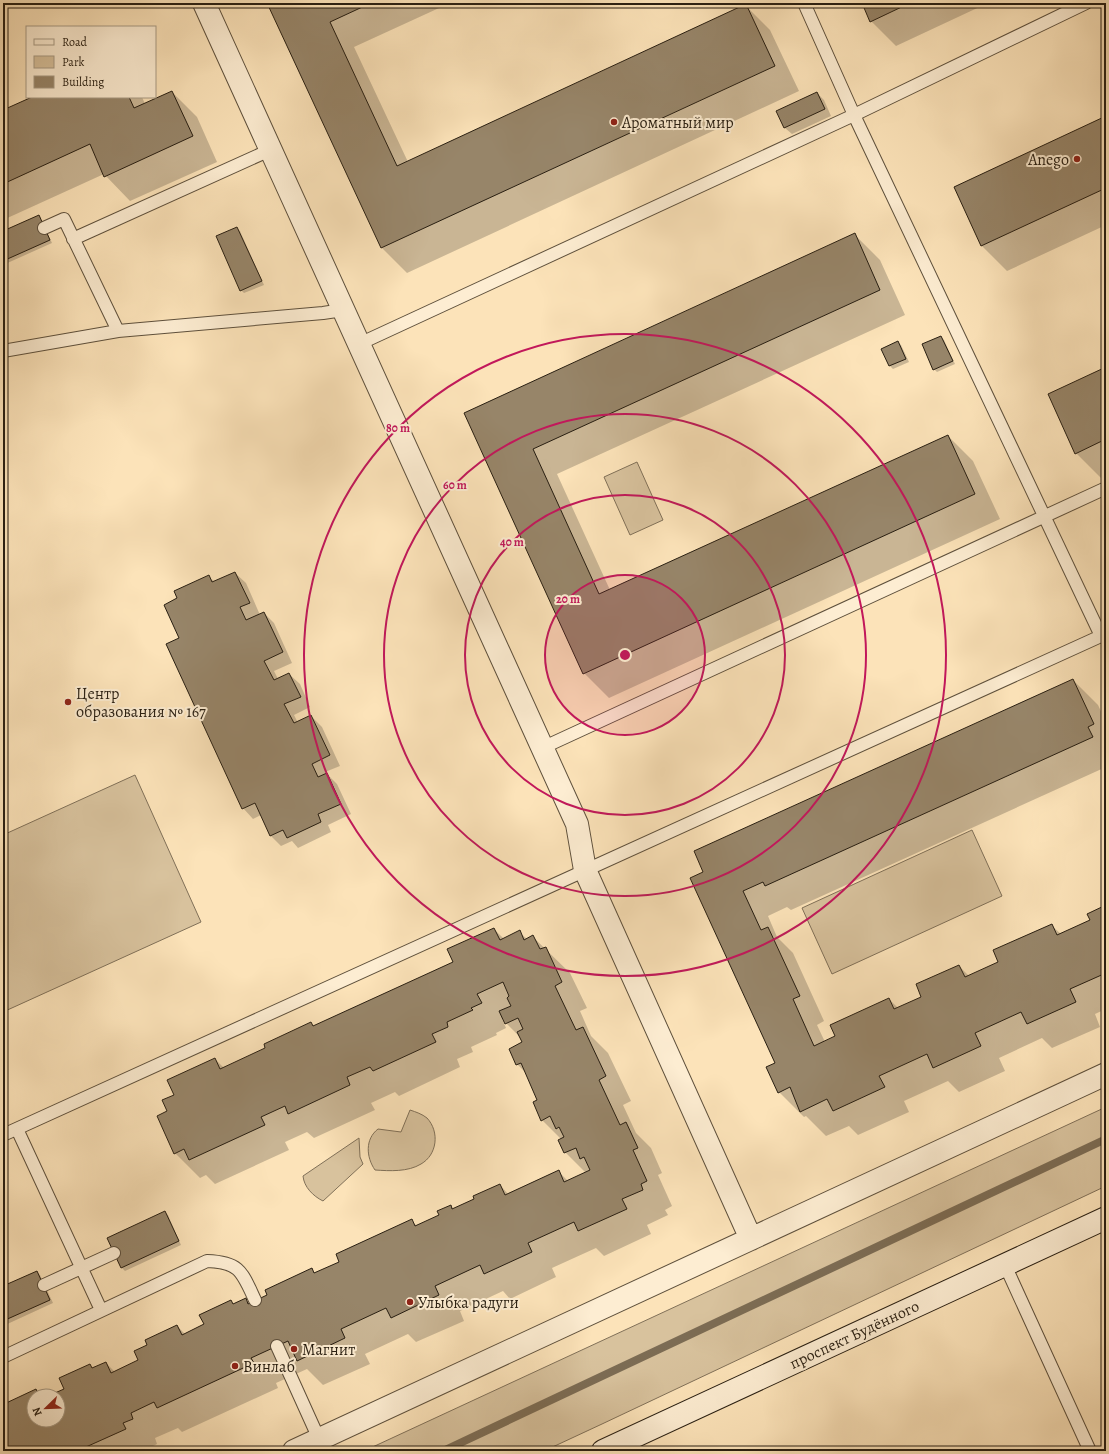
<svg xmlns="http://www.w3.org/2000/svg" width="1109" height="1454" font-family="Alegreya,serif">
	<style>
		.green { fill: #d8c29d; stroke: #807058 }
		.shadow { fill: #0003 }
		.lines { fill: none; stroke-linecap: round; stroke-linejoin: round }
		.stream { stroke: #7c6c54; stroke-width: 8 }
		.building { fill: #978569; stroke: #291f12 }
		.lane-casing { stroke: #5e503c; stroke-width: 14 }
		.street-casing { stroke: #5e503c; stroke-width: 24 }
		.secondary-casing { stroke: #291f12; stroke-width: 24 }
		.lane { stroke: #fdedd2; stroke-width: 12 }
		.street { stroke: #fdedd2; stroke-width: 22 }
		.secondary { stroke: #fdedd2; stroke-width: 22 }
		.ring { fill: none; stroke: #c2185b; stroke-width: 2 }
		.poi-dot { fill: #8f2418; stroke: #fdedd2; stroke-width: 1.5 }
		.labels { text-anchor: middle; stroke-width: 4; stroke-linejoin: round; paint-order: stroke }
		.poi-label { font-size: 16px; fill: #291f12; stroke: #fdedd2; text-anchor: start }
		.street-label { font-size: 16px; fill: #291f12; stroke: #fdedd2 }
		.centre { fill: #c2185b; stroke: #fdedd2; stroke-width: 2 }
		.ring-label { font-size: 12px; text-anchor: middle; font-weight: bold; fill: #c2185b; stroke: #fdedd2; stroke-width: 4; stroke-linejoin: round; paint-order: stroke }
	</style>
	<rect width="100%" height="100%" fill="#fce3b9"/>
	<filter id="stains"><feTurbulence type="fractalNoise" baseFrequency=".005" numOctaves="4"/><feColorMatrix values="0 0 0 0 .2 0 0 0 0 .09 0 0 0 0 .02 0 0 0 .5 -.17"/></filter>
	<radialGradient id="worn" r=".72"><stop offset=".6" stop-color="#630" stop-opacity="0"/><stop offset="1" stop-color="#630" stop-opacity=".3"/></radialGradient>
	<path class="green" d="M637,462L663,520L630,535L604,477Z
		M135,775L201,922L3,1012V835Z
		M972,830L1002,896L832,974L802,908Z
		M1106,1107V1186L602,1424L544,1451H364Z
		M410,1110C416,1112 422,1114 427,1118C440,1132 437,1155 421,1164C408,1172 390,1171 375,1170C366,1157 365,1139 378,1129L401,1132Z
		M359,1138L360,1157L363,1164L323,1201C313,1196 304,1187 303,1176Z"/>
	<path class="shadow" d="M268,3H450L354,47L408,162L745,5L770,30L799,91L407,273L382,248Z
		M863,3H988L896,46L871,21Z
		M172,92L197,117L217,162L130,201L104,174L3,220V111L35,97H142L145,104Z
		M817,93L824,100L831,116L792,134L785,128L778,112Z
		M1106,117V225L1007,271L982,246L955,188Z
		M38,216L41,220L52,243L3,265V232Z
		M237,228L240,231L264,285L244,293L241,290Z
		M855,235L880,260L905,315L557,474L610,590L948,436L973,461L1000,519L609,698L584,673L465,413Z
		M941,337L944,340L955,364L937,372L934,369Z
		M898,342L901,345L909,362L893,369L890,366L883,349Z
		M1106,368V476L1101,478L1076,453Z
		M235,573L246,583L260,615L264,613L274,623L292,663L274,671L278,679L289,674L300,684L310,707L294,715L298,723L311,716L322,727L340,766L325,772L337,784L351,814L328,825L331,832L298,848L292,841L281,846L271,836L261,815L253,819L243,808L181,638L179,599L208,576L215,582Z
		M1073,680L1098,705L1106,722V767L791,910L787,907L768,916L777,937L793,953L824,1021L817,1025L825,1042L836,1036L889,999L898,1008L923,997L959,966L969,976L1000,962L1051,925L1061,934L1092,920L1106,906V1009L1095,1014L1100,1027L1052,1048L1042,1038L999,1058L1005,1071L959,1092L948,1081L904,1101L909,1112L858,1135L849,1126L826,1136L806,1116L804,1117L779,1092L776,1064L692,878Z
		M494,929L504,939L519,932L527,939L533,937L570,973L587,1008L580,1011L591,1036L608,1053L631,1101L623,1105L636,1133L651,1148L662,1173L658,1175L672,1206L665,1210L668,1215L647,1225L651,1234L604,1256L596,1248L552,1268L556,1277L510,1299L503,1291L460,1311L464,1321L416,1342L408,1334L365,1354L370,1364L323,1385L307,1369L276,1383L278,1388L182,1432L178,1428L155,1438L157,1444L147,1449L148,1451H3V1414L8,1411L36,1391L41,1396H34V1420H58V1396H50L65,1389L90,1365L93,1369L106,1363L115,1372L140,1361L148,1346L177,1326L185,1334L205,1325L230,1301L234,1305L246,1299L250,1304L268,1296L312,1269L315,1273L340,1262L412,1221L417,1226L440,1216L451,1206L454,1209L476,1199L500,1185L508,1194L558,1171L568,1181L586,1173L565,1152L561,1139L542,1120L539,1100L527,1074L517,1064L523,1043L522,1039L506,1023L504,1018L502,1019L506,1028L496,1033L497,1035L471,1047L473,1052L457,1059L460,1067L399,1096L395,1092L371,1103L375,1110L314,1138L307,1132L285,1142L289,1150L215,1184L206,1175L200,1178L175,1153L168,1111L175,1095L215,1059L224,1068L267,1049L311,1024L314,1026L454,962Z
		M165,1212L168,1215L181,1245L125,1271L122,1268L108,1238Z
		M37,1272L40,1275L53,1303L3,1326V1287Z"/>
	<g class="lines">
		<path class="stream" d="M443,1451L1106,1139"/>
	</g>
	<path class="building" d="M267,3H371L330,22L397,166L746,4L775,66L381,248Z
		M862,3H910L870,22Z
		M172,91L193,136L104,177L90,144L3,184V110L32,97H129L134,108Z
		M817,92L825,109L784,128L776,111Z
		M1106,116V188L981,246L954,187Z
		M39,215L50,240L3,261V231Z
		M237,227L262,281L240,291L216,236Z
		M855,233L880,290L533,449L599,594L948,435L975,494L583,674L464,413Z
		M941,336L953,361L933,370L922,344Z
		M898,341L906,359L889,366L881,349Z
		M1106,367V439L1075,454L1048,394Z
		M235,572L250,603L240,607L246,620L264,612L283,652L264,661L274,680L289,673L301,697L284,704L294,723L311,715L330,755L312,764L318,777L327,773L341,804L318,814L321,822L287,838L283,830L270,836L255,803L242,809L166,644L179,638L164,605L177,598L174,591L209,575L212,582Z
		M1073,679L1094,724L1088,727L1093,737L765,886L763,882L743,891L761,930L768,927L800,996L793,999L814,1046L835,1036L830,1025L889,998L894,1009L921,997L916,984L959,965L965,977L998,962L993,950L1052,924L1057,935L1090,920L1087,914L1106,905V973L1070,989L1076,1002L1027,1024L1021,1012L975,1033L981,1046L933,1068L927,1054L879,1076L885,1087L833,1111L827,1099L800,1112L790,1087L778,1093L766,1067L775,1063L690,878L703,872L694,851Z
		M494,928L500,940L520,930L524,940L533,935L540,949L546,947L562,982L555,986L576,1030L583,1027L606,1076L599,1080L620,1125L626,1122L638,1148L633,1150L647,1181L641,1184L643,1190L622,1199L627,1209L578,1231L574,1222L528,1243L532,1252L484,1274L480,1265L435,1286L439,1295L391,1318L386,1308L341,1329L345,1338L297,1361L288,1341L251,1358L254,1363L157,1408L154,1402L131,1413L133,1419L123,1423L126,1429L77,1451H3V1413L7,1411L4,1404L36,1389L39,1396H34V1420H58V1396H48L64,1389L59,1378L90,1364L92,1368L106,1362L111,1373L138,1360L134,1351L147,1345L145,1340L177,1325L182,1335L204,1324L199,1315L231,1300L233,1304L246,1298L248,1304L267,1295L265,1290L312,1268L314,1273L339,1262L336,1254L412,1219L415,1226L439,1215L437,1211L451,1205L452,1209L474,1199L473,1196L500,1184L505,1195L559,1170L564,1182L590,1170L584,1157L580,1159L576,1148L564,1153L558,1140L564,1137L559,1127L556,1129L550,1116L541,1121L533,1102L537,1100L521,1063L516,1065L509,1049L522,1042L517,1032L523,1029L518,1018L505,1024L499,1011L511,1006L507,998L509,996L503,982L477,994L482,1003L471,1008L473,1010L447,1022L448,1027L432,1034L436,1042L373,1071L370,1067L347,1077L350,1085L288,1114L285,1106L261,1117L265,1125L189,1160L184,1149L174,1154L157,1116L167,1111L162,1100L174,1095L167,1080L215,1058L220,1069L265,1048L264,1044L311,1022L313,1026L453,962L447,949Z
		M165,1211L179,1241L121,1268L107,1238Z
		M37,1271L50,1300L3,1321V1286Z"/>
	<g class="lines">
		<defs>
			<path id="lane" d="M804,3L854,115L1101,636L1106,634
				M44,228L64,219L118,331
				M73,239L270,150
				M359,344L854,115L1086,3
				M3,351L118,331L323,313L343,310
				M542,748L1106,488
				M17,1129L101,1310
				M3,1135L1101,636
				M1005,1265L1090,1451
				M44,1285L114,1253
				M277,1346L319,1439
				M3,1357L207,1261C240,1262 242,1272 255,1300"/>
			<path id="street" d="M204,3L577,824L585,870L751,1239
				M294,1451L1106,1074"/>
			<path id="secondary" d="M603,1451L1106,1218"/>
		</defs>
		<use href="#lane" class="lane-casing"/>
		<use href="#street" class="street-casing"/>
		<use href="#secondary" class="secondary-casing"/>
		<use href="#lane" class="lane"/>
		<use href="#street" class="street"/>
		<use href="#secondary" class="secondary"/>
	</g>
	<circle cx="625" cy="655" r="80" fill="#c2185b" fill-opacity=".12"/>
	<g class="ring">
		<circle cx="625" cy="655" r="80"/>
		<circle cx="625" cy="655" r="160"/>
		<circle cx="625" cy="655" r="241"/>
		<circle cx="625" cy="655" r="321"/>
	</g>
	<g class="poi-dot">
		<circle cx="614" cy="122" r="4"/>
		<circle cx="1077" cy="159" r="4"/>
		<circle cx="68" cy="702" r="4"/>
		<circle cx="410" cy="1302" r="4"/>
		<circle cx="294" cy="1349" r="4"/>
		<circle cx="235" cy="1366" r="4"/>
	</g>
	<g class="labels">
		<g class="poi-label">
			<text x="622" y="128">Ароматный мир</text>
			<text x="1069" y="165" text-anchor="end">Anego</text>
			<text x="76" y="699">Центр<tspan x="76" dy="18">образования № 167</tspan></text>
			<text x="418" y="1308">Улыбка радуги</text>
			<text x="302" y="1355">Магнит</text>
			<text x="243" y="1372">Винлаб</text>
		</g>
		<g class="street-label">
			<text transform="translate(854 1334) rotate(-25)" y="6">проспект Будённого</text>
		</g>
	</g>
	<circle cx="625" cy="655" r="6" class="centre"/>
	<g class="ring-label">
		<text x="398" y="432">80 m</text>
		<text x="455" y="489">60 m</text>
		<text x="512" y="546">40 m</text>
		<text x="568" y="603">20 m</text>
	</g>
	<rect width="1109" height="1454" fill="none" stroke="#fce3b9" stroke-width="16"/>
	<rect x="4" y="4" width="1101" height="1446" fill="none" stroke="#291f12" stroke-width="2"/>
	<rect x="8" y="8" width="1093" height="1438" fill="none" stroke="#291f12"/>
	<rect x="26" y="26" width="130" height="72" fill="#fdedd2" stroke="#a89b85"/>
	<rect x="34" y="39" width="20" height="6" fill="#fdedd2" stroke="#a89b85"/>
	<text x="62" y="46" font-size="12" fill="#291f12">Road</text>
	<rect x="34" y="56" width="20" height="12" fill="#d8c29d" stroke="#a89b85"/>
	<text x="62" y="66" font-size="12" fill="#291f12">Park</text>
	<rect x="34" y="76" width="20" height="12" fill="#978569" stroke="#a89b85"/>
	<text x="62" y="86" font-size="12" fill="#291f12">Building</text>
	<g transform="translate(46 1408) rotate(247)"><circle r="19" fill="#fdedd2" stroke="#a89b85"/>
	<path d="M0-3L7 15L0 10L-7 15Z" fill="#8f2418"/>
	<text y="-6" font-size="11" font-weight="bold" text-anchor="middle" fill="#291f12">N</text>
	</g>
	<rect width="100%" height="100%" filter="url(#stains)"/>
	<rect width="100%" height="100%" fill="url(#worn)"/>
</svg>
